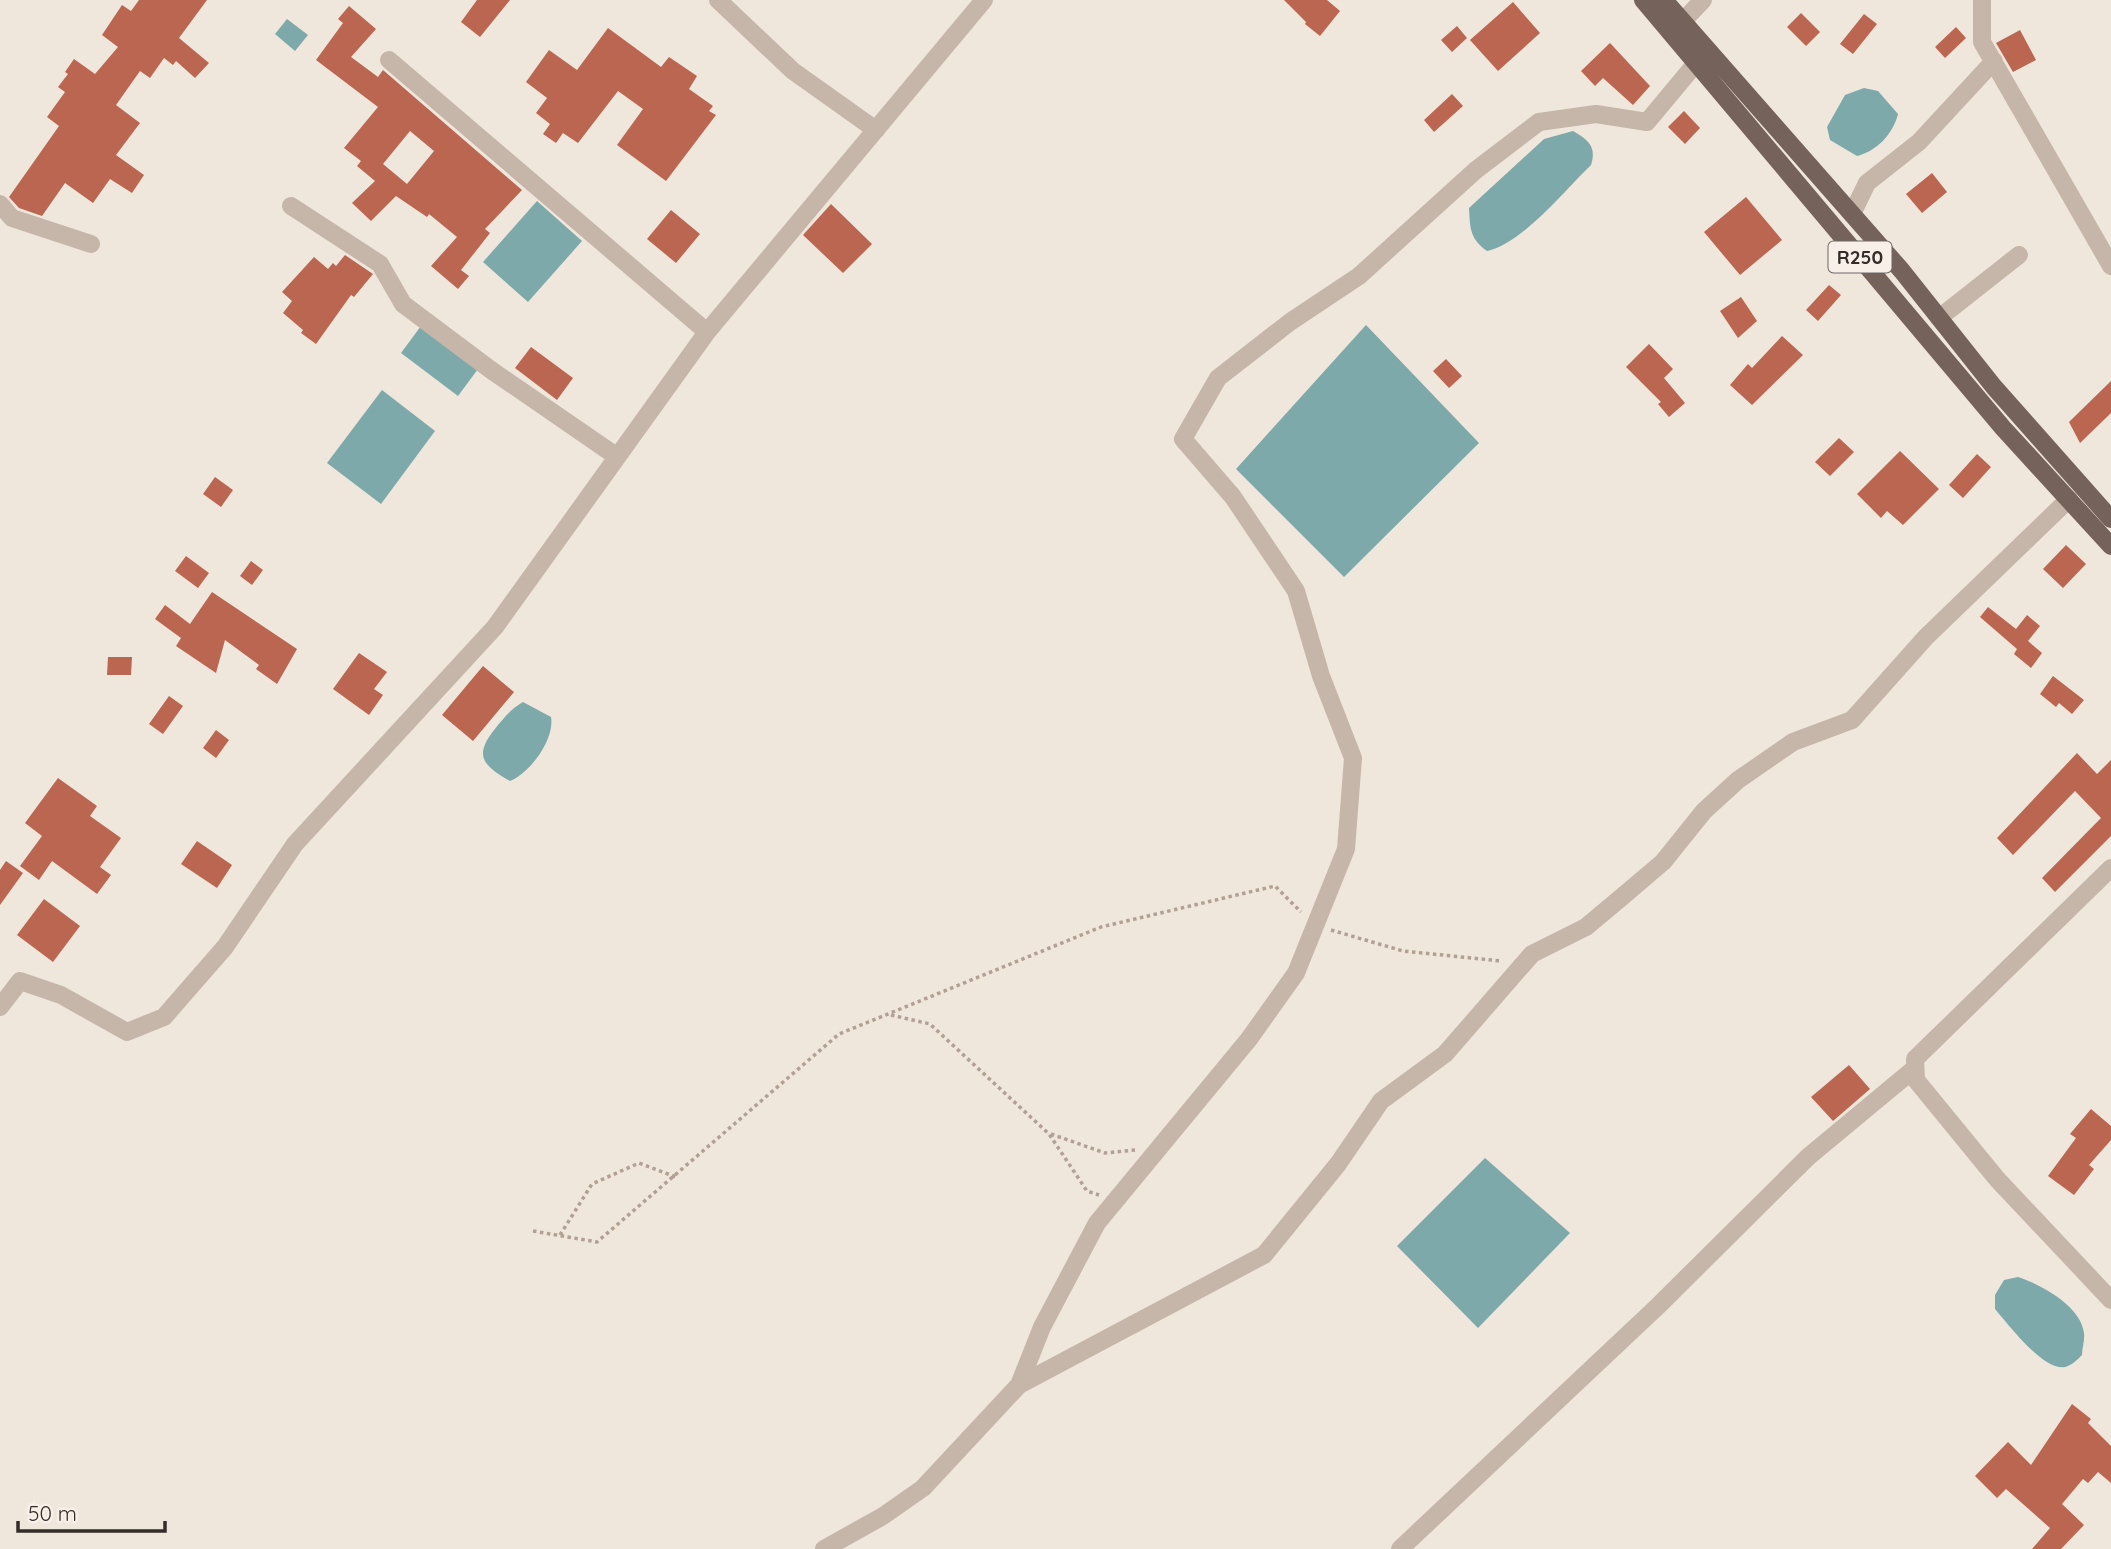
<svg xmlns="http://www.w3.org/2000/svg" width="2111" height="1549" font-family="Quicksand,sans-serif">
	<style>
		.water { fill: #7ea9aa }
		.building { fill: #ba6650; fill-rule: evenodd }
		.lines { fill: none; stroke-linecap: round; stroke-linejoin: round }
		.path { stroke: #b2a094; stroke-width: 3.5; stroke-dasharray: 3.5 3.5; stroke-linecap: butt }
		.street { stroke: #c6b6a9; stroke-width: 18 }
		.primary { stroke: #75635b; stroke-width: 18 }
		.labels { text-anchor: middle; stroke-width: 7; stroke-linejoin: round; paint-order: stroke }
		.shield { fill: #f8f0e8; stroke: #6f6762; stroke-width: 2 }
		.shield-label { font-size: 19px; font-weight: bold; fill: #342c28 }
	</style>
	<rect width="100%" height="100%" fill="#efe6dc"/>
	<path class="water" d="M287,19L308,35L295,51L275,34Z
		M1864,88L1878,91L1898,114C1893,134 1877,151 1857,156L1830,140L1827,127L1845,95Z
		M1573,131C1588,140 1597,146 1591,165C1564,191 1523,243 1487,251C1470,239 1470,228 1469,208L1544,139Z
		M537,201L582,241L528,302L483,262Z
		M1366,325L1479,443L1344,577L1236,469Z
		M421,326L478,369L458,396L401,353Z
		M382,390L435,431L381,504L327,463Z
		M523,702L551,717C555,739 530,773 510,781C478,763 475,753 498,725C506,716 512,708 523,702Z
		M1485,1158L1570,1233L1478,1328L1397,1246Z
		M2018,1277C2040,1284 2081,1306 2084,1333C2085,1340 2082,1348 2082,1355C2078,1359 2073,1364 2068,1366C2047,1376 2008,1324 1995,1309V1295L2004,1280Z"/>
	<path class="building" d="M139,0H207L179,38L209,63L195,78L176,61L173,65L164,58L150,78L140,71L116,105L140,123L116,155L144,175L132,193L110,179L93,203L65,183L42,216L19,208L9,197L59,126L47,117L65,92L58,87L68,74L65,72L74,59L95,74L118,47L102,35L122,5L131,11Z
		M477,0H510L480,37L461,22Z
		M1284,0H1327L1340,11L1320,36L1305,24L1306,22Z
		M1513,2L1540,33L1498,71L1470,40Z
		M349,6L376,29L351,57L378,77L383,70L522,190L485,229L490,233L461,270L469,276L458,289L431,266L457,237L429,214L427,217L396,196L371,221L352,203L375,181L357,166L361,161L344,148L378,107L316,60L343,23L338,19ZM410,131L434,151L407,184L383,164Z
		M1801,13L1820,32L1806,46L1787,27Z
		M1864,14L1877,24L1853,54L1840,44Z
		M1457,26L1467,38L1452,52L1441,40Z
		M1956,27L1966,38L1945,58L1935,47Z
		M608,28L661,67L669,57L697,76L689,89L713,106L709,111L716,115L666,181L617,145L643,109L618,91L578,143L563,133L556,143L543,134L550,124L536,113L547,98L526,82L549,50L577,70Z
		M2020,30L2036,60L2013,72L1996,43Z
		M1610,43L1650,86L1633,105L1603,78L1595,86L1581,71Z
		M1452,94L1463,106L1434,132L1424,120Z
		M1684,111L1700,128L1685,144L1668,127Z
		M1932,173L1947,192L1922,213L1906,194Z
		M1746,197L1782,240L1740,275L1704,232Z
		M831,204L872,244L843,273L803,235Z
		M671,210L700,234L676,263L647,239Z
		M345,255L373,274L354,297L351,295L316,344L301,333L303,330L283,313L292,301L282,292L314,257L328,269L333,263L336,266Z
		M1829,285L1841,295L1818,321L1806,310Z
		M1741,297L1757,321L1738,338L1720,311Z
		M1782,336L1803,355L1752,405L1730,385L1748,364L1752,368Z
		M1649,344L1673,369L1664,378L1685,403L1669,417L1658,404L1661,402L1626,367Z
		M531,347L573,378L557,400L515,368Z
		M1446,359L1462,376L1449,388L1433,371Z
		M2111,381V413L2080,443L2069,422Z
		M1839,438L1854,452L1830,476L1815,462Z
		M1900,451L1939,489L1903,525L1887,511L1881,518L1857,494Z
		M1977,454L1991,467L1963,498L1949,485Z
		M215,477L233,490L221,507L203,494Z
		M2066,545L2086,564L2063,588L2043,569Z
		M186,556L209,573L198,588L175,571Z
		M251,561L263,570L252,585L240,576Z
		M212,592L297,649L277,684L256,669L259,665L225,640L216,673L176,646L181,638L155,619L165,605L190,624Z
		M1988,607L2016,629L2027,615L2040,626L2028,641L2042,653L2031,668L2014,654L2017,649L1980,617Z
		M359,653L387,672L374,689L383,695L369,715L333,689Z
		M108,657H132L131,675H107Z
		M483,666L514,692L473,741L442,715Z
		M2053,676L2084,700L2072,714L2059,703L2056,707L2040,694Z
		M169,696L183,706L163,734L149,724Z
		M216,730L229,740L216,758L203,748Z
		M2077,753L2097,774L2111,760V836L2055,892L2042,878L2101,818L2075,791L2013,855L1997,838Z
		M58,778L97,806L90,816L121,838L100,867L111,875L97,894L52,861L39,880L20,866L42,836L25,823Z
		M197,841L232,865L217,888L181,864Z
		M6,861L23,873L0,905V870Z
		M44,899L80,926L53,962L17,935Z
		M1849,1065L1870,1089L1833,1121L1811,1097Z
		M2091,1109L2111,1126V1140L2089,1165L2094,1169L2074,1195L2048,1176L2076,1138L2070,1134Z
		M2072,1404L2091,1419L2088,1423L2111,1446V1483L2098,1472L2088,1483L2083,1479L2062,1504L2084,1525L2061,1549H2032L2050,1528L2006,1489L1997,1498L1975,1476L2008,1442L2031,1465Z"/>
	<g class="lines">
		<path class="path" d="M1331,930L1403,951L1501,961
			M891,1015L930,1024L1049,1134L1087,1191L1099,1195
			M1051,1134L1105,1153L1135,1150
			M533,1231L597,1242L839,1034L1101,927L1275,886L1301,912
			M560,1235L592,1184L639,1163L676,1177"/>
		<path class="street" d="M718,0L793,71L876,130
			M1982,0V42L2111,266
			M1683,21L1703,0
			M389,60L707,332
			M0,204L12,218L91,244
			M291,206L380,264L403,304L491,370L616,456
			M1852,214L1867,183L1919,142L1994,61
			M1939,318L2019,255
			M2111,868L1915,1059L1916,1080L1997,1179L2111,1300
			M0,1007L20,981L61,995L127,1032L164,1017L225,947L295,844L495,627L707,332L984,0
			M1019,1385L1264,1255L1338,1164L1381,1101L1445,1054L1532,954L1586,927L1623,896L1663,862L1704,811L1738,780L1793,742L1852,720L1926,637L2069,499
			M824,1549L883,1516L923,1488L1019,1385L1042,1327L1097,1223L1249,1039L1296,973L1346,849L1353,758L1321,676L1296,591L1233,497L1183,439L1218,378L1290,322L1359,276L1476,170L1539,122L1596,114L1647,122L1697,62
			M1400,1549L1658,1306L1808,1157L1914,1069"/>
		<path class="primary" d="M1643,0L2003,428L2111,546
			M1664,0L1902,271L1994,387L2111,519"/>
	</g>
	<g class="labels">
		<rect class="shield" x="1828.5" y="241.5" width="63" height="31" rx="5"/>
		<g class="shield-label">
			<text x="1860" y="264">R250</text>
		</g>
	</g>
	<path d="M18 1521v10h147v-10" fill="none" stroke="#342c28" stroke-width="3.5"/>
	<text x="28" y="1521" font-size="21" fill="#342c28" stroke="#f8f0e8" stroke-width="5" paint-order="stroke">50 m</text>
</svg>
